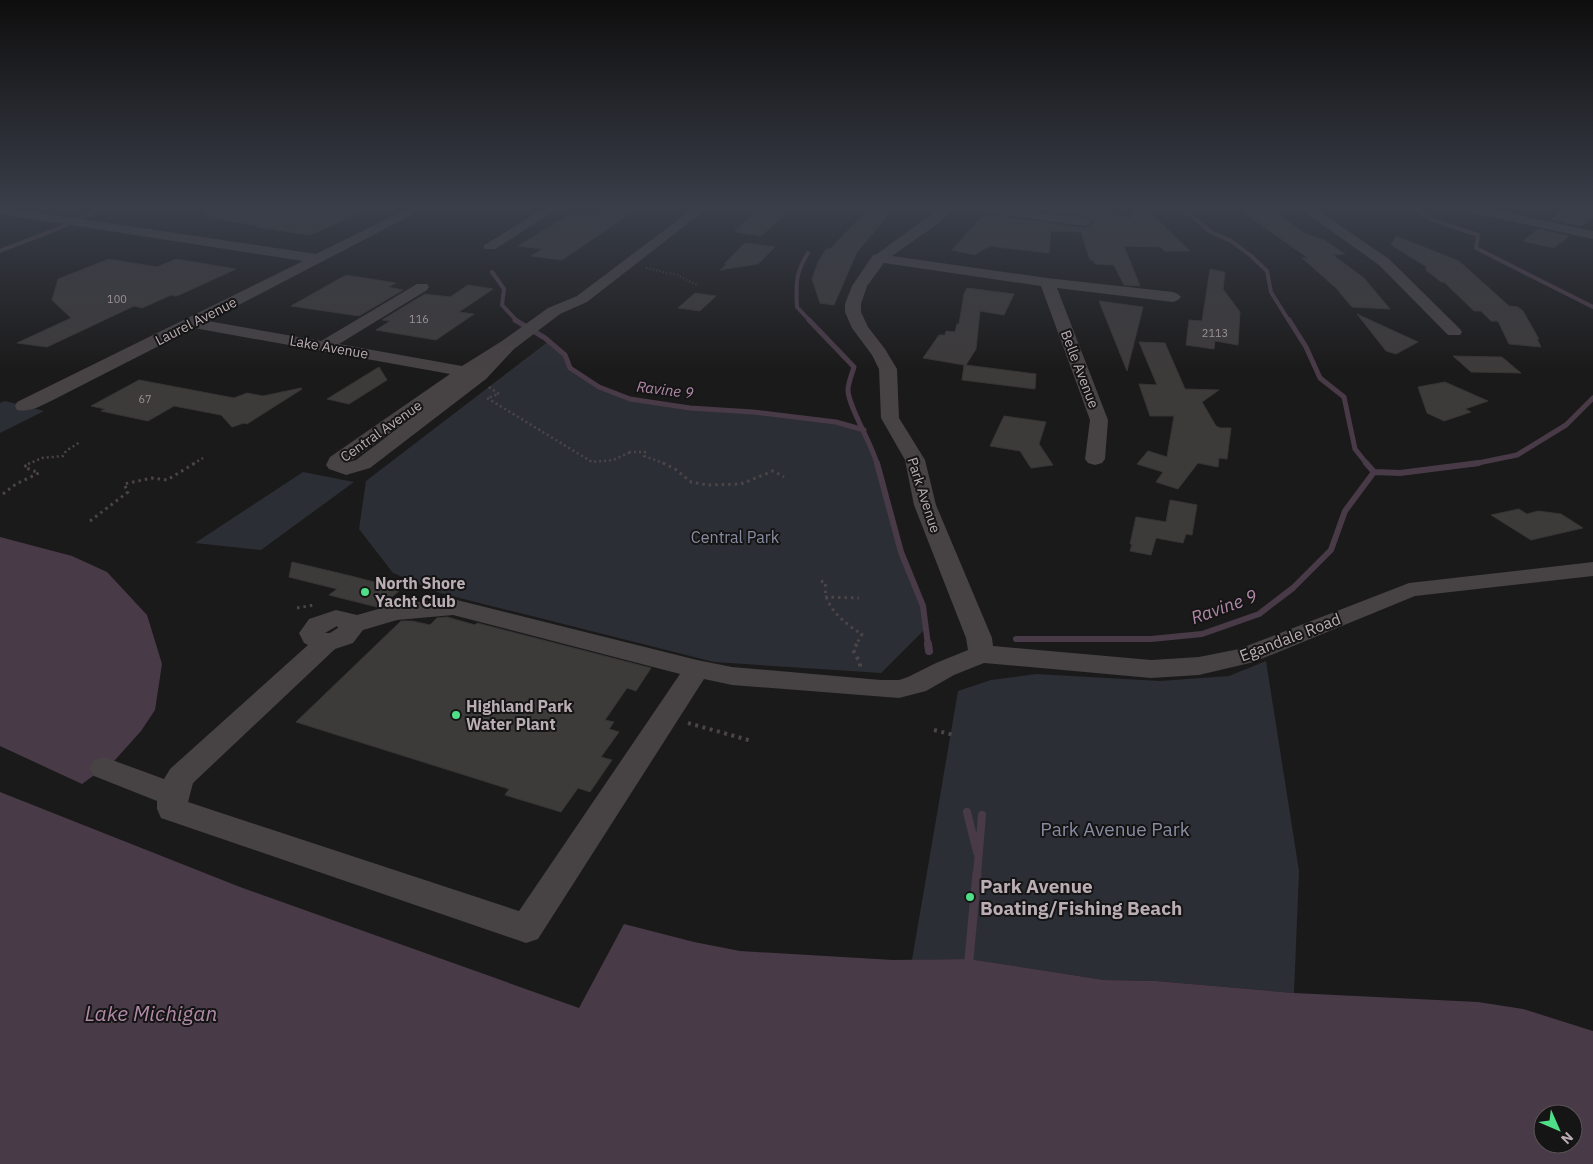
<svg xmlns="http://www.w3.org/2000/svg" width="1593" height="1164" font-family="'IBM Plex Sans',sans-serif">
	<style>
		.green { fill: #2c2e35 }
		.water { fill: #493a47; fill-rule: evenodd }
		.pier { fill: #1b1a1a }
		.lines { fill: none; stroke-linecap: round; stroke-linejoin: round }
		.stream-far4 { stroke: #493a47; stroke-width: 4 }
		.stream-far3 { stroke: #493a47; stroke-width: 5 }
		.stream-far2 { stroke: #493a47; stroke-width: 6 }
		.stream-far1 { stroke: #493a47; stroke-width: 8 }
		.stream { stroke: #493a47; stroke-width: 9 }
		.building { fill: #3d3a3a; stroke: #373435 }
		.path-far3 { stroke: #4c4548; stroke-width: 2; stroke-dasharray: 1 2.5; stroke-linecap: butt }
		.path-far2 { stroke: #4c4548; stroke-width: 2.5; stroke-dasharray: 2 3; stroke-linecap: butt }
		.path-far1 { stroke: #4c4548; stroke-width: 3; stroke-dasharray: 2.5 4; stroke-linecap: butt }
		.path { stroke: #4c4548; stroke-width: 4; stroke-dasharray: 3 4.5; stroke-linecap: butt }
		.minor { fill: #474244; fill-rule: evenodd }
		.poi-dot { fill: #4fdf89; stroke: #161515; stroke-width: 2 }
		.labels { text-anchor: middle; stroke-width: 4; stroke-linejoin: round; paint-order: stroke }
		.far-number-label { font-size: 11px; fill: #9b9196 }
		.far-street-label { font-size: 14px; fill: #baaeb4; stroke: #161515 }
		.far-water-label { font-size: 15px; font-style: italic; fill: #b089a8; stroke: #161515 }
		.park-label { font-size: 16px; fill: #878ca2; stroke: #161515 }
		.poi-label { font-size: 16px; font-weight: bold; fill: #baaeb4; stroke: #161515; text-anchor: start }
		.street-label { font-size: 16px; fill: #baaeb4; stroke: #161515 }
		.water-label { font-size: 18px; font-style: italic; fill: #b089a8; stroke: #161515 }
		.near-park-label { font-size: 19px; fill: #878ca2; stroke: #161515 }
		.near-poi-label { font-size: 19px; font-weight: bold; fill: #baaeb4; stroke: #161515; text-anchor: start }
		.near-water-label { font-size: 21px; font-style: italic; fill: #b089a8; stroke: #161515 }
	</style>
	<rect width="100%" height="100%" fill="#1b1a1a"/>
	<path class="green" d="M549,341L565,355L570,368L599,387L630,399L690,408L753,412L836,422L864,430C882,468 887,511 901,551C910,577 922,600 927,627L881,673L714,662L440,593L393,573L359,529L366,481Z
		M5,401L44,411L0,433V403Z
		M303,472L354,482L261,550L195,543Z
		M1266,661L1299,871L1294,993L1156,981L1104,980L969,959L912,960L958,691L991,680L1036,674L1160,681L1229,676Z"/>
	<path class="water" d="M0,537L72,556L107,572L147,615L162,664L155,710L141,731L115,760L82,784L0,746Z
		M0,792L240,887L579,1008L624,924L694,942L740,951L893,960L969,959L1104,980L1156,981L1294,993L1478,1002L1523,1009L1593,1031V1164H0ZM1543,1114H1573V1144H1543Z"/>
	<path class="pier" d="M0,789H1L125,838L123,840L0,791Z"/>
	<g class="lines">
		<path class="stream-far4" d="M1170,207L1189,213L1209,231L1231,241L1250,255L1267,271L1271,292L1289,321
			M1412,207L1433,220L1478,235L1476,248L1593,307
			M0,251L57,229L104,207
			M808,253C795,274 796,283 797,307L810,321
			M492,272L504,289L502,305L517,321"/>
		<path class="stream-far3" d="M515,320L545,338L565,355L570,368L599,387L630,399L690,408L753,412L836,422L864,430
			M809,320L854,367C852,374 848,383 848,390C848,406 872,444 877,464
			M1289,320L1306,347L1320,378L1344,397L1355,449L1367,464
			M1473,464L1517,455L1566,425L1593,398"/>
		<path class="stream-far2" d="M877,463L901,552L923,606L928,645
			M1374,472L1400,473L1479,463
			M1016,639H1151L1202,634L1259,614L1293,588L1331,550L1345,511L1374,472L1366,463"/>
		<path class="stream-far1" d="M928,644L929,651
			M967,812L977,852
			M977,874L982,815"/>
		<path class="stream" d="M969,959L977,873"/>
	</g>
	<path class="building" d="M207,207H373L310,235L257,227L260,226L206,217Z
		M608,207H640L562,260L531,256L542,249L518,246L572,213L594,216Z
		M762,207H793L761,236L735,232L737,231L735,230Z
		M1019,207H1081L1135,219L1129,213L1150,212L1190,251H1164L1161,247L1124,246L1140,286L1124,285L1114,265L1095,264L1093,260H1090L1081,232L1051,231L1049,253L989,246L975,255L952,250L984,214L1085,228L1094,223L1085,216Z
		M1567,207L1593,212V217L1581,226L1550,220Z
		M1247,208L1272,210L1306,234L1324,240L1345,254L1333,255L1364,278L1390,309L1352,307L1336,288L1302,258H1308L1241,211L1249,210Z
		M868,209L891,212L857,252L834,305L820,303L812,279L818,262L826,249H830Z
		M1538,229L1569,236L1554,248L1523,241Z
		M1396,236L1459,261L1509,306L1518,307L1523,311L1539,339H1537L1541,347L1509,344L1498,321H1491L1481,311H1474L1444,282H1441L1426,270L1427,267L1391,245Z
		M745,243L775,247L758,264L720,270L727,264H724Z
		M109,259L157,267L176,259L236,269L177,296L171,295L142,308L134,306L47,347L17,343L71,318L52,300L58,279Z
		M1210,269L1225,272L1223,289L1240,312L1238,345L1215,341L1214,349L1186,345L1189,320L1202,321Z
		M346,275L396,283L388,287L403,290L359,316L291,306Z
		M468,285L493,289L459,312L474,314L436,340L376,330L390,321L382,320L425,294L450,297Z
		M967,288L1014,294L1004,315L980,311L976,349L966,365L1036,374L1035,389L962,380L964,365L923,358L939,335H945L946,331L955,332L957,324H959L964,294Z
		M695,293L716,296L700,311L678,308Z
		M1099,301L1143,307L1127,371Z
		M1357,314L1418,342L1396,354L1386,351Z
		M1139,342L1165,343L1185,389L1219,390L1202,402L1216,426L1220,428H1231L1227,459L1219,458L1218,467L1198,463L1178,489L1156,482L1163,472L1137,464L1148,451L1167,457L1174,416H1150L1139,384L1157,385Z
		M1453,356L1502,357L1521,373L1471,372Z
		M379,367L387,380L349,404L327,399Z
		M139,380L234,398L247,393L263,396L301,388L302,389L247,424L244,423L232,427L221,415L174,406L148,421L101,411L105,409L91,406Z
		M1445,382L1488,401L1465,409L1471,412L1444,421L1427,413L1418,387Z
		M1004,416L1046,422L1039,444L1053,465L1031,468L1020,451L990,446Z
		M1170,500L1197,505L1192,535L1186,534L1183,543L1156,538L1151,555L1130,551L1132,544H1130L1136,517L1166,522Z
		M1519,509L1527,514L1538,511L1561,514L1583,528L1531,540L1491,515Z
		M292,562L351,576L401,589L382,606L377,607L329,595L337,589L289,577Z
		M447,617L475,625L477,623L651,668L636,691L627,688L605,720L614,722L609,729L619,732L601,757L612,760L590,792L578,788L561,812L505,795L509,789L296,722L401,621H412L430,625L437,618Z"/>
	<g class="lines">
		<path class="path-far3" d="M646,268L677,275L697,285"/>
		<path class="path-far2" d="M489,387L499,394L487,398L592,462L613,460L631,452
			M629,452H645L644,456L666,464
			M28,464L42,458L63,456L66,451L80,442
			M193,464L203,458"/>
		<path class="path-far1" d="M663,463L675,469L691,482L707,485L741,484L773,471L784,477
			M3,494L16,484L39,473L24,467L30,463
			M90,521L128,492L124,484L152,478L167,480L195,463
			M821,581L826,583C821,605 845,624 862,634L856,645
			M825,597L859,598
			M297,608L314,605"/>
		<path class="path" d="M857,644L853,650L860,663V668
			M688,723L752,741
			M934,730L954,735"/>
		<path class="minor" d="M0,207L316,254L411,207H427L208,321L321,341L417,284H427L429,287L427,290L339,344L462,366L502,341L548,308L577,296L695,207H709L587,302L560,314L514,349L486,379L370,468L346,475L329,469L326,465L330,457L450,374L194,328L53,400C42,405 30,413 17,410L15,406L17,402L303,261L0,214ZM415,415L356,460L349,462Z
			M546,207H561L495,249H485L483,246Z
			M941,207H955L940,222L892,256L1047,278L1173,292L1178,294L1181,297L1178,300L1173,302L1057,288L1108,420L1105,459L1102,463L1095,465L1088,463L1085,459L1090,420L1041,286L884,263L867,286L861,304V312L868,327L885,349L897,369L899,418L925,460L936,505L992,638L993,646L1151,660L1199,657L1239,649L1409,583L1593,562V576L1415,596L1254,662L1199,675L1151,678L984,663L954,675L926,691L899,698L732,685L704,679L538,939L526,943L161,818L157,809V801L94,776L89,768L94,760L104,757L164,779L170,769L308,645L304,643L299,633L309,619L336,610L357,615L396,604L453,599L697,660L732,667L881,680H899L908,677L936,663L968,650L966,638L914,505L905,460L881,418L879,369L872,355L852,328L845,312V304L852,286L873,255L877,254ZM453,615L680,674L519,911L188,802L193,783L335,649L353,643L363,630L397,620ZM337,626L338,628L330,633H325Z
			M967,207H1003L1085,218L1092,222L1085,226L973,211Z
			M1298,207H1313L1389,259L1460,329L1462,332L1460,335H1448L1379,265Z
			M1459,207H1483L1593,231V239L1465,211Z"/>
	</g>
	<linearGradient id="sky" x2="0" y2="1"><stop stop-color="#0f0e0e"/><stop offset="0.56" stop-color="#393e49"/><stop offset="1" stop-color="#393e49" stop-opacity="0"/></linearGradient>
	<rect width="1593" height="370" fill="url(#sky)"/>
	<g class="poi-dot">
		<circle cx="365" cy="592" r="5"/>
		<circle cx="456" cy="715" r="5"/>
		<circle cx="970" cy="897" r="5"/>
	</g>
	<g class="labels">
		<g class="far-number-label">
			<text x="117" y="303">100</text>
			<text x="419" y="323">116</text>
			<text x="1215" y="337">2113</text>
			<text x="145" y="403">67</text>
		</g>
		<g class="far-street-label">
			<text transform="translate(196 321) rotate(-27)" y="5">Laurel Avenue</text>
			<text transform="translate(329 347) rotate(10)" y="5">Lake Avenue</text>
			<text transform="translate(1080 369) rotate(69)" y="5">Belle Avenue</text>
			<text transform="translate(381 431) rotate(-35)" y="5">Central Avenue</text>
			<text transform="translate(924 495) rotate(72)" y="5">Park Avenue</text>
		</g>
		<g class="far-water-label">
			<text transform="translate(665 390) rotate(7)" y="5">Ravine 9</text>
		</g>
		<g class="park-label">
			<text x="735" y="543">Central Park</text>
		</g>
		<g class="poi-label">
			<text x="375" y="589">North Shore<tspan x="375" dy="18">Yacht Club</tspan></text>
			<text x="466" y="712">Highland Park<tspan x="466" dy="18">Water Plant</tspan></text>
		</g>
		<g class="street-label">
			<text transform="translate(1290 637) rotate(-21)" y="6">Egandale Road</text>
		</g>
		<g class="water-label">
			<text transform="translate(1224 607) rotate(-20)" y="6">Ravine 9</text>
		</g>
		<g class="near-park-label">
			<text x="1115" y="836">Park Avenue Park</text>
		</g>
		<g class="near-poi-label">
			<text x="980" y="893">Park Avenue<tspan x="980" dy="22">Boating/Fishing Beach</tspan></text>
		</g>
		<g class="near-water-label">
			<text x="151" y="1021">Lake Michigan</text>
		</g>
	</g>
	<g transform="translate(1558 1129) rotate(135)"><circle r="24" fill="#161515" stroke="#585255"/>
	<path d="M0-4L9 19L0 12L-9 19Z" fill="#4fdf89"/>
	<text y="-8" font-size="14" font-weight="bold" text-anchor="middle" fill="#baaeb4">N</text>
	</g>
</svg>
